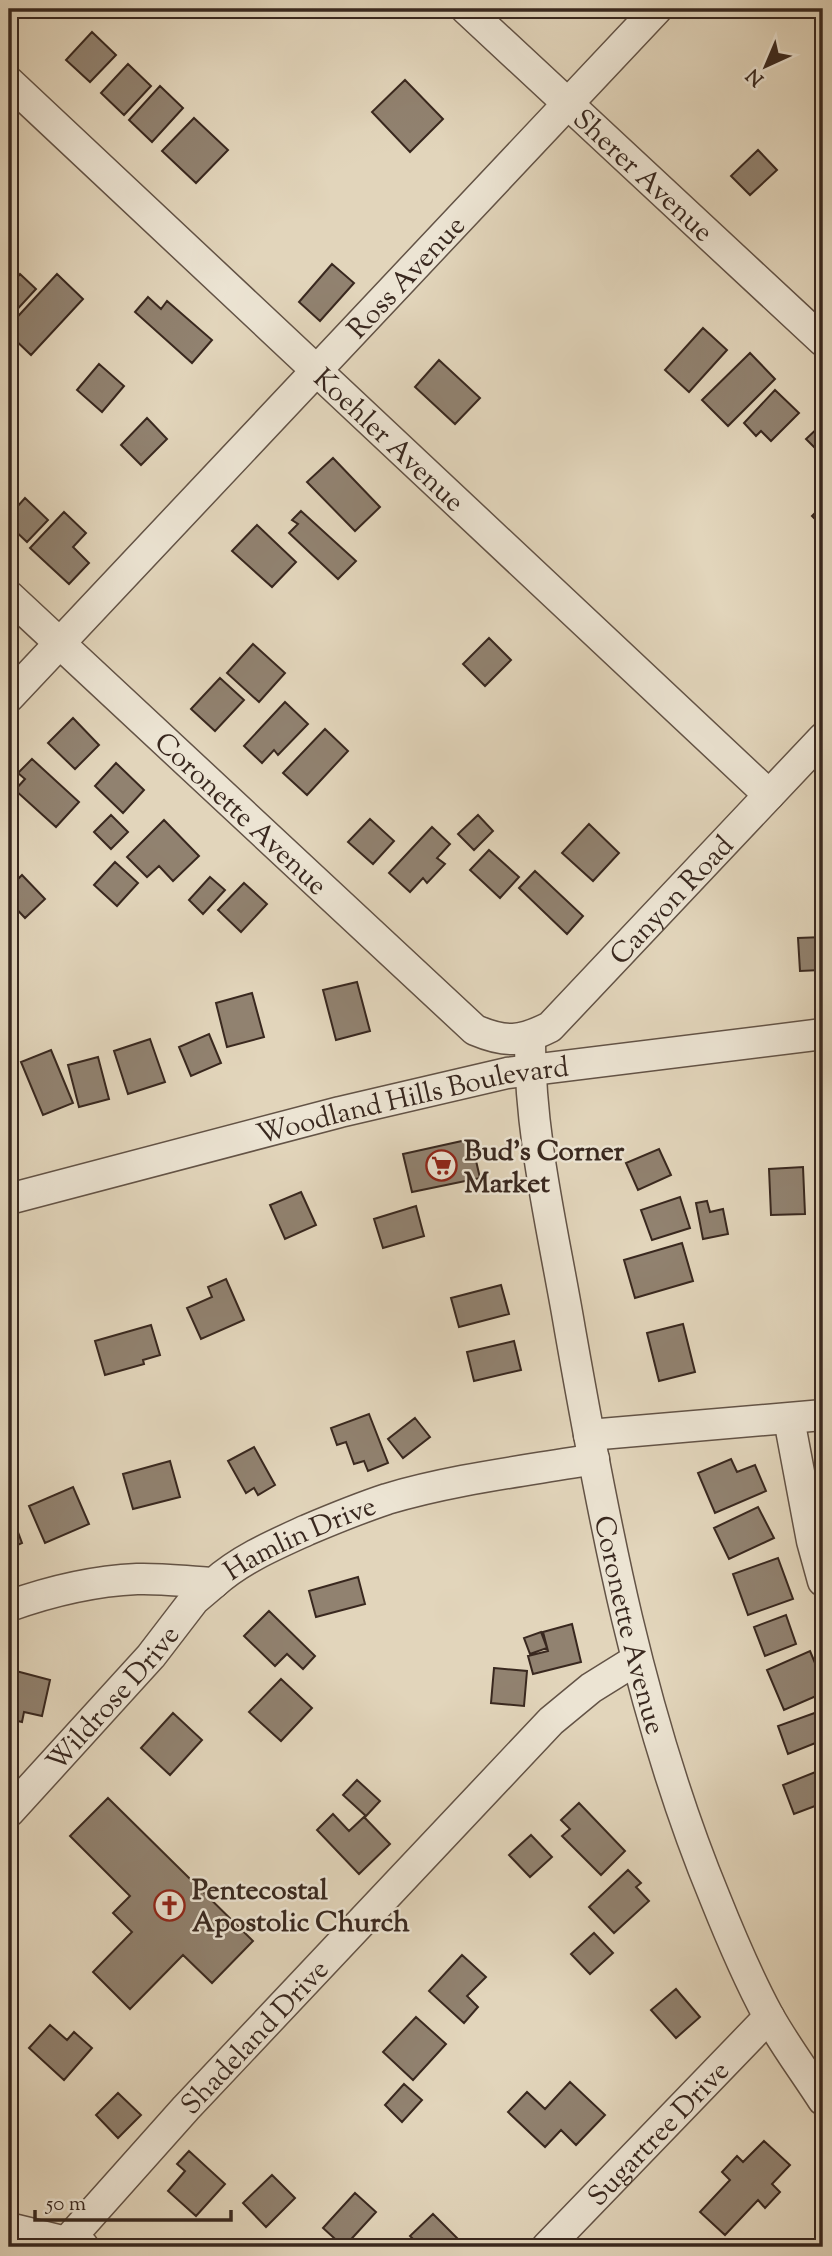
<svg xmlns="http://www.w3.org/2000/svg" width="832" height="2256" font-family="'Sorts Mill Goudy',serif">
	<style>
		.building { fill: #918270; stroke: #39281f; stroke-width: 2 }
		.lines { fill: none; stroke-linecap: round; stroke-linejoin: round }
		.minor-casing { stroke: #635346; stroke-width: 33 }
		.minor { stroke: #ece4d3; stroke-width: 30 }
		.labels { text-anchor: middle; stroke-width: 5; stroke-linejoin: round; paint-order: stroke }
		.street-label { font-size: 28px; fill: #39281f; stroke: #ece4d3 }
		.poi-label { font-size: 28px; font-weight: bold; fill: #39281f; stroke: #ece4d3; text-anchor: start }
	</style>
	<rect width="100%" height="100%" fill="#e2d5bb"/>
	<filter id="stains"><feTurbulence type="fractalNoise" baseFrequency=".00286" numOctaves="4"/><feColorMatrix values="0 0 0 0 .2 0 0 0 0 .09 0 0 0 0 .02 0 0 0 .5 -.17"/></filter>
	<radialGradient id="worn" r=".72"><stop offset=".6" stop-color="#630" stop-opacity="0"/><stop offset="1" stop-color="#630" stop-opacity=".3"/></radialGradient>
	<path class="building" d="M92,32L116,55L90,82L66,60Z
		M128,64L151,86L124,115L101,93Z
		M405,80L443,119L410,152L372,112Z
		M160,86L183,108L152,142L129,120Z
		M194,118L228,150L196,183L162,151Z
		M758,150L777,170L750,195L731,176Z
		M332,264L354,283L320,321L299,302Z
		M20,274L36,289L13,314L9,311V287Z
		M57,274L83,299L31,355L9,334V326Z
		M148,297L161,309L167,301L212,340L192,363L135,312Z
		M703,328L727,350L689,392L665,370Z
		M750,353L775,379L728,426L702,400Z
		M439,360L480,398L455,424L415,387Z
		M99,364L124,386L102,412L77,390Z
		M775,390L799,413L771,441L761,431L756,436L744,423Z
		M147,418L167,439L141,465L121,445Z
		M823,423V456L806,439Z
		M333,458L380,507L355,531L307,482Z
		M25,498L48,520L27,542L9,525V516Z
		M823,505V527L812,516Z
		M301,511L356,561L338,579L289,533L298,524L292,520Z
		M64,512L86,533L73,547L89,563L69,584L30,548Z
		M257,525L296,562L272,587L232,551Z
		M489,638L511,660L485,686L463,664Z
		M253,644L285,673L259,702L227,673Z
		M220,678L244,700L215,731L191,709Z
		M285,702L308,724L278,755L274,750L262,763L244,746Z
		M73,718L99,745L75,769L48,743Z
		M325,729L348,751L307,795L283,773Z
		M32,759L79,802L56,827L15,790L25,779L18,773Z
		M116,763L144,790L123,813L95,786Z
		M111,815L128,832L111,849L94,832Z
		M478,815L493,831L474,850L458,834Z
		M370,819L394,841L373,864L348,842Z
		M164,820L199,856L173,881L159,866L147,877L127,857Z
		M589,824L619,853L593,881L562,853Z
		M432,827L450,844L437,858L445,864L427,883L423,878L410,892L389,873Z
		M489,850L519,877L500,898L470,870Z
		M115,862L138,883L117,906L94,885Z
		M535,871L583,916L567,934L519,888Z
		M22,875L45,899L25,918L9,901V888Z
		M210,877L225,890L203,914L189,900Z
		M244,883L267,904L241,932L218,910Z
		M823,937V976H821V970L800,971L798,938Z
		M357,982L370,1031L336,1040L323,990Z
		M252,993L264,1037L227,1047L216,1003Z
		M209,1034L221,1063L191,1076L179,1047Z
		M150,1039L165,1082L128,1094L114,1051Z
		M51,1050L73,1103L43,1115L21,1062Z
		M98,1057L109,1099L79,1107L68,1065Z
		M9,1094L13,1114L9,1115Z
		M471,1139L480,1178L412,1192L403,1154Z
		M659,1149L671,1175L638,1190L626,1163Z
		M803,1167L805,1214L771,1215L769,1169Z
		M301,1192L316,1225L285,1239L270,1205Z
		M680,1197L690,1228L652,1240L641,1210Z
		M707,1201L710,1212L723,1209L728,1234L703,1239L696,1203Z
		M416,1206L424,1236L383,1248L374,1219Z
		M682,1243L693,1281L635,1298L624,1260Z
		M226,1279L244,1320L201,1339L187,1308L212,1297L208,1287Z
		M501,1285L509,1314L459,1327L451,1298Z
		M683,1324L695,1372L659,1381L647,1333Z
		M151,1325L160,1355L143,1360L144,1364L105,1375L95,1341Z
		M514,1341L521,1370L474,1381L467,1352Z
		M369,1414L388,1463L368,1471L364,1461L354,1464L346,1442L337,1445L331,1428Z
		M415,1418L430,1437L403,1458L388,1439Z
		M254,1447L275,1485L258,1495L254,1488L246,1493L228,1461Z
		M731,1459L737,1472L755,1465L766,1491L715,1513L698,1473Z
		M170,1461L180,1497L133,1509L123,1474Z
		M73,1487L89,1524L45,1543L29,1506Z
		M758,1507L774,1538L729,1559L714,1528Z
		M9,1508L22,1543L9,1549Z
		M778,1558L793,1599L748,1615L733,1574Z
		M358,1577L365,1604L316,1617L309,1591Z
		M269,1611L315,1656L303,1669L287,1654L275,1666L244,1636Z
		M786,1615L796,1644L765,1656L754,1627Z
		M572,1624L581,1662L533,1674L528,1656L548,1651L543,1632Z
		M541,1632L547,1648L530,1654L524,1638Z
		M810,1651L823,1682V1693L784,1710L767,1670Z
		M494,1668L527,1671L524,1706L491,1703Z
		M16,1671L50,1680L42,1716L24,1712L22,1722L9,1719V1699Z
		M281,1679L312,1708L281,1741L249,1712Z
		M823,1710V1740L788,1754L778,1726Z
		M173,1713L202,1740L170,1775L141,1748Z
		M823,1769V1803L794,1814L783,1785Z
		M357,1780L380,1801L366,1816L343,1795Z
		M108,1798L253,1941L212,1983L183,1955L130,2009L93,1972L132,1932L113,1913L130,1896L70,1836Z
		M579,1803L625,1851L601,1875L562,1836L570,1829L561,1820Z
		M333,1814L349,1831L364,1817L390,1844L359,1874L317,1830Z
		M531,1835L552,1857L530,1877L509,1855Z
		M628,1870L641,1883L636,1887L649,1901L614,1933L589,1907Z
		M594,1933L613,1953L590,1974L571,1954Z
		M462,1955L486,1977L467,1996L478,2007L464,2023L429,1991Z
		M676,1989L700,2017L676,2038L651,2010Z
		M416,2017L446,2044L413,2080L383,2052Z
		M50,2025L67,2040L74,2032L92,2048L64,2080L29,2048Z
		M9,2041L17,2050L9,2058Z
		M570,2082L605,2115L576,2145L561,2130L545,2147L508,2112L527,2092L545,2109Z
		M404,2084L422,2100L402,2122L385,2105Z
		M118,2093L141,2115L118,2138L96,2115Z
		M764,2141L790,2165L772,2184L780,2192L765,2208L758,2200L725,2235L700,2212L730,2180L722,2172L737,2156L743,2162Z
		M189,2151L225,2184L196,2216L168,2191L185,2171L177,2164Z
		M272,2175L295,2198L266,2227L243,2203Z
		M355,2193L376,2212L344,2247L323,2228Z
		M433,2214L466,2247H421L410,2236Z"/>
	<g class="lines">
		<defs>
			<g id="minor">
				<path id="s1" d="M466,9L823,341"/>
				<path id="s2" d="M9,82L769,795"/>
				<path id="s3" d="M9,596L475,1030C506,1043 520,1042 550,1027L823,738"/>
				<path id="s4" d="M9,697L657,9"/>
				<path id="s5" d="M530,1037C529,1136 554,1234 570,1330C604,1523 640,1717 715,1898C731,1938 748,1978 768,2015C784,2044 805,2072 823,2100"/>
				<path id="s6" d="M9,1199L340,1112L507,1073L823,1034"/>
				<path d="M789,1419L812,1541L823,1581"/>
				<path d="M589,1435L823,1415"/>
				<path id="s7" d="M9,1606C51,1591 92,1581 137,1579C162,1578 189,1582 214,1583C241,1559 274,1545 307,1530C333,1519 360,1508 387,1499C454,1479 525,1471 594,1459"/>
				<path id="s8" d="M9,1812L151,1656L194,1600L214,1583"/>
				<path d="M9,2228L83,2246"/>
				<path id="s9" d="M62,2247L186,2108L551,1721L591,1688L636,1660"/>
				<path id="s10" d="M547,2247L769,2017"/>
			</g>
		</defs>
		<use href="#minor" class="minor-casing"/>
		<use href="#minor" class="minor"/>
	</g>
	<defs>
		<symbol id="supermarket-ring" viewBox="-11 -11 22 22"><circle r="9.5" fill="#ece4d3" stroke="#8f2418" stroke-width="1.5"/><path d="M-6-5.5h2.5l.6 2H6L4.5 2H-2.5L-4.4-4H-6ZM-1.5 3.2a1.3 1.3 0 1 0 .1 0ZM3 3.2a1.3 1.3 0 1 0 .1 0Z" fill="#8f2418"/></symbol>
		<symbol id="church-ring" viewBox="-11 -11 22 22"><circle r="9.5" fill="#ece4d3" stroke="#8f2418" stroke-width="1.5"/><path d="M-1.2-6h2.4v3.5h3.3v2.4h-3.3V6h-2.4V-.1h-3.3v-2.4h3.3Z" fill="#8f2418"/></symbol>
	</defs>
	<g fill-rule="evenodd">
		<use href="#supermarket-ring" x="424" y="1148" width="35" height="35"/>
		<use href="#church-ring" x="152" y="1888" width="35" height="35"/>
	</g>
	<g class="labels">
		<g class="street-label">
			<text dy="10" stroke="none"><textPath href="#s1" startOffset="243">Sherer Avenue</textPath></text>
			<text dy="10" stroke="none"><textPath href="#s4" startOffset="578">Ross Avenue</textPath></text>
			<text dy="10" stroke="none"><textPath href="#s2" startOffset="522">Koehler Avenue</textPath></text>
			<text dy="10" stroke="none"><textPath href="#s3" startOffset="318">Coronette Avenue</textPath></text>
			<text dy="10" stroke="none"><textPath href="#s3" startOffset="891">Canyon Road</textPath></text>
			<text dy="10" stroke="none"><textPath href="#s6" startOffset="416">Woodland Hills Boulevard</textPath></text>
			<text dy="10" stroke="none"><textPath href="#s7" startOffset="306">Hamlin Drive</textPath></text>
			<text dy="10" stroke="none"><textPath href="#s5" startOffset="597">Coronette Avenue</textPath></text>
			<text dy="10" stroke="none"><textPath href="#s8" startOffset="154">Wildrose Drive</textPath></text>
			<text dy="10" stroke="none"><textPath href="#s9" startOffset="285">Shadeland Drive</textPath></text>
			<text dy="10" stroke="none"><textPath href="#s10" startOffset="159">Sugartree Drive</textPath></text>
		</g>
		<g class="poi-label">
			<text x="464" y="1160">Bud's Corner<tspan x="464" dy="32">Market</tspan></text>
			<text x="192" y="1899">Pentecostal<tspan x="192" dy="32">Apostolic Church</tspan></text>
		</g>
	</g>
	<rect width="832" height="2256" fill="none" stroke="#e2d5bb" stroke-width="35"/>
	<rect x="10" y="10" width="811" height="2235" fill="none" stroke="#39281f" stroke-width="3.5"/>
	<rect x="18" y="18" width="797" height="2221" fill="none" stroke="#39281f" stroke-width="2"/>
	<g transform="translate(766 66) rotate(224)" stroke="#ece4d3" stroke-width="5" paint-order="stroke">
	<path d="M0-5L12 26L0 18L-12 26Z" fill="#39281f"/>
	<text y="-10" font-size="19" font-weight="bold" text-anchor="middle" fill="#39281f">N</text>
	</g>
	<path d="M35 2210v10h196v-10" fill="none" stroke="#39281f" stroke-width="3.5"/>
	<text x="46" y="2210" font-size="21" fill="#39281f" stroke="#ece4d3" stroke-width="5" paint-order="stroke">50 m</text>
	<rect width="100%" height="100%" filter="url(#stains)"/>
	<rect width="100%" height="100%" fill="url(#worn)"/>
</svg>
